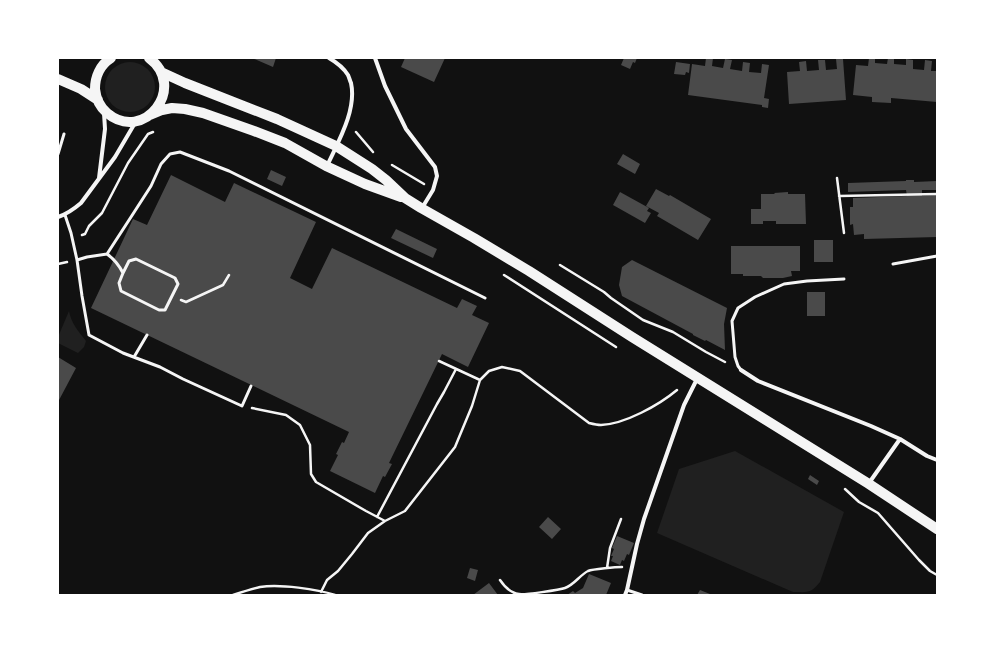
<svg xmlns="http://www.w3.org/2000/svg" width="995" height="653" font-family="'DM Sans',sans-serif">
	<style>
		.green { fill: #202020 }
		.building { fill: #4a4a4a }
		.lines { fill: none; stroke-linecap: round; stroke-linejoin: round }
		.path { stroke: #f5f5f5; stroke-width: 2.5 }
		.service { stroke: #f5f5f5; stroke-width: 3 }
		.minor { stroke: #f5f5f5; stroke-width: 4 }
		.primary { stroke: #f5f5f5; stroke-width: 10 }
	</style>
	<rect width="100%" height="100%" fill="#111"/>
	<path class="green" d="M105 87a25 25 0 1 1 50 0a25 25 0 1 1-50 0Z
		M69,311C71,323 79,332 86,341L84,347L78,353L58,343V337Z
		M735,451L844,512L820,582C810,594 808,592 793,592L657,533L679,469Z"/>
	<path class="building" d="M252,58H276L273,67Z
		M405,58H445L434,82L401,67Z
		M624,58H637L635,63L633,62L630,69L621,65Z
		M706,58H713L712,66L723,68L725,59L732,60L730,69L742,71L743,62L750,63L749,72L761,73L762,64L769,65L764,98L769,99L768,108L762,107V105L688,95L692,64L705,66Z
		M869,58H875V63L887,64L888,58H894V64L906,65V59L913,60V69L924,70L925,60L932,61L931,71H937V102L891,98V103L872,102V97L853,95L856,65L868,66Z
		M836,59H843L846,100L789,104L787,72L800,71L799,62L806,61L807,71L819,70L818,60H825L826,70L837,69Z
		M676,62L690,64L689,73L686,72L685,75L674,74Z
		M623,154L640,164L635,174L617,164Z
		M271,170L286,177L282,186L267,179Z
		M171,175L225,202L234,183L316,222L290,278L312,289L332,248L457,308L462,299L477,306L472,315L489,323L468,367L442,354L389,463L392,464L385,477L383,476L375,493L330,471L338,455L336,454L342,442L344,443L349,432L91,308L133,219L147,225Z
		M906,180H914V182L937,181V190H922V196L937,195V237L864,239V234L854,235L853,224L850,225V207H853V198L907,196L906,190L848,192V183L906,181Z
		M656,189L669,196L670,195L711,219L698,240L657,216L659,213L646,206Z
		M620,192L649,208L647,211L651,213L645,223L613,205Z
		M788,192V194H805L806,224H776V221H763V224H751V209H761V194H775L774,193Z
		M396,229L437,249L433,258L391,238Z
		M814,240H833V262H814Z
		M731,246H800V271H791L792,276L783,278H763L761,276H743V274H731Z
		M632,260L727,308L724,324L725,350L706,340L705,341L693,335V334L622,296L619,285L622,267Z
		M807,292H825V316H807Z
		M58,357L76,368L58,402Z
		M810,475L819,481L817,485L808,479Z
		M548,517L561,529L552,539L539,527Z
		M617,536L634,543L629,555L627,554L624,561L622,560L620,565L611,561L613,556H611L614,549L612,548Z
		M470,568L478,570L475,581L467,578Z
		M589,574L611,583L606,595H567L573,591L575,593L583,588Z
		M489,583L498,595H473Z
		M700,590L710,594V595H697Z"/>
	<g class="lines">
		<path class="path" d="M356,132L373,152
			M392,165L424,184
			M837,178L844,233
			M839,196L937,194
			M82,235L85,234L89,226L102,213L128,163L148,134L153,132
			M58,264L67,262
			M560,265L604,292L611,298L643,320L673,332L706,352L725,362
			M504,275L616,347
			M181,300L186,302L223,285L229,275
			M439,361L480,380
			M252,408L286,415L300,425L310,445L311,474L316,482L366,511L385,521L405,511L455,447L472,406L480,380L489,371L502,367L520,371L589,423C593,424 597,425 601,425C625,424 659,405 677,390
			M845,489L859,502L878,513L919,560L930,571L937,575
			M377,517L437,404L444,392L456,369
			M607,568L610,548L621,519
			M500,580C504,586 511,593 519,594C524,595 560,590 565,588C574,585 580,575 588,571C593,569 616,567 622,567
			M321,592L327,580L338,571L352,554L368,533L385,521
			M233,595C242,592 251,589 260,587C280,584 317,589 335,595"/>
		<path class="service" d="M58,154L64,134
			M65,215L71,233L77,260L82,296L89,335L123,353L160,367L183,379L242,406L251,386
			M107,254L131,217L151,186L161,164L170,154L180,152L229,171L485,298
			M77,260L87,257L107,254C114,259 119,265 123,273L119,283L121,291L159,310H165L178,284L175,278L136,259L129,261L123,273
			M893,264L937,256
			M134,357L147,335
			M741,370L738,366L735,357L732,321L738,308L755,297L784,284L807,281L844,279
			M627,590L642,595"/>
		<path class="minor" d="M375,58L385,86L406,129L435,167L437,176L433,190L422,208
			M327,166C338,142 357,110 351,83C350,81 349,77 348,75C343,67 336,62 329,58
			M99,178L105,129L104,113
			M58,217C67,214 74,209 81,203L115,157L135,123
			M741,370L758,381L871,426L900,439L927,456L937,460
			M869,483L900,439
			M625,595L627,590L637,544L644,519L684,405L697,379"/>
		<path class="primary" d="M111,58C100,65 95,77 95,89C96,99 100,107 107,113C144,144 188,87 149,58
			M161,72L185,83L277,119L336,146L372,169L386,180L405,198L421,208L474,238L529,271L632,337L869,484L937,529
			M58,79L81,89L98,100
			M150,115L162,110L172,108L185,109L203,113L254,131L285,143L326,166L365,184L401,197"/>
	</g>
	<rect width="995" height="653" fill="none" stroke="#ffffff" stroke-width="118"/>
</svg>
